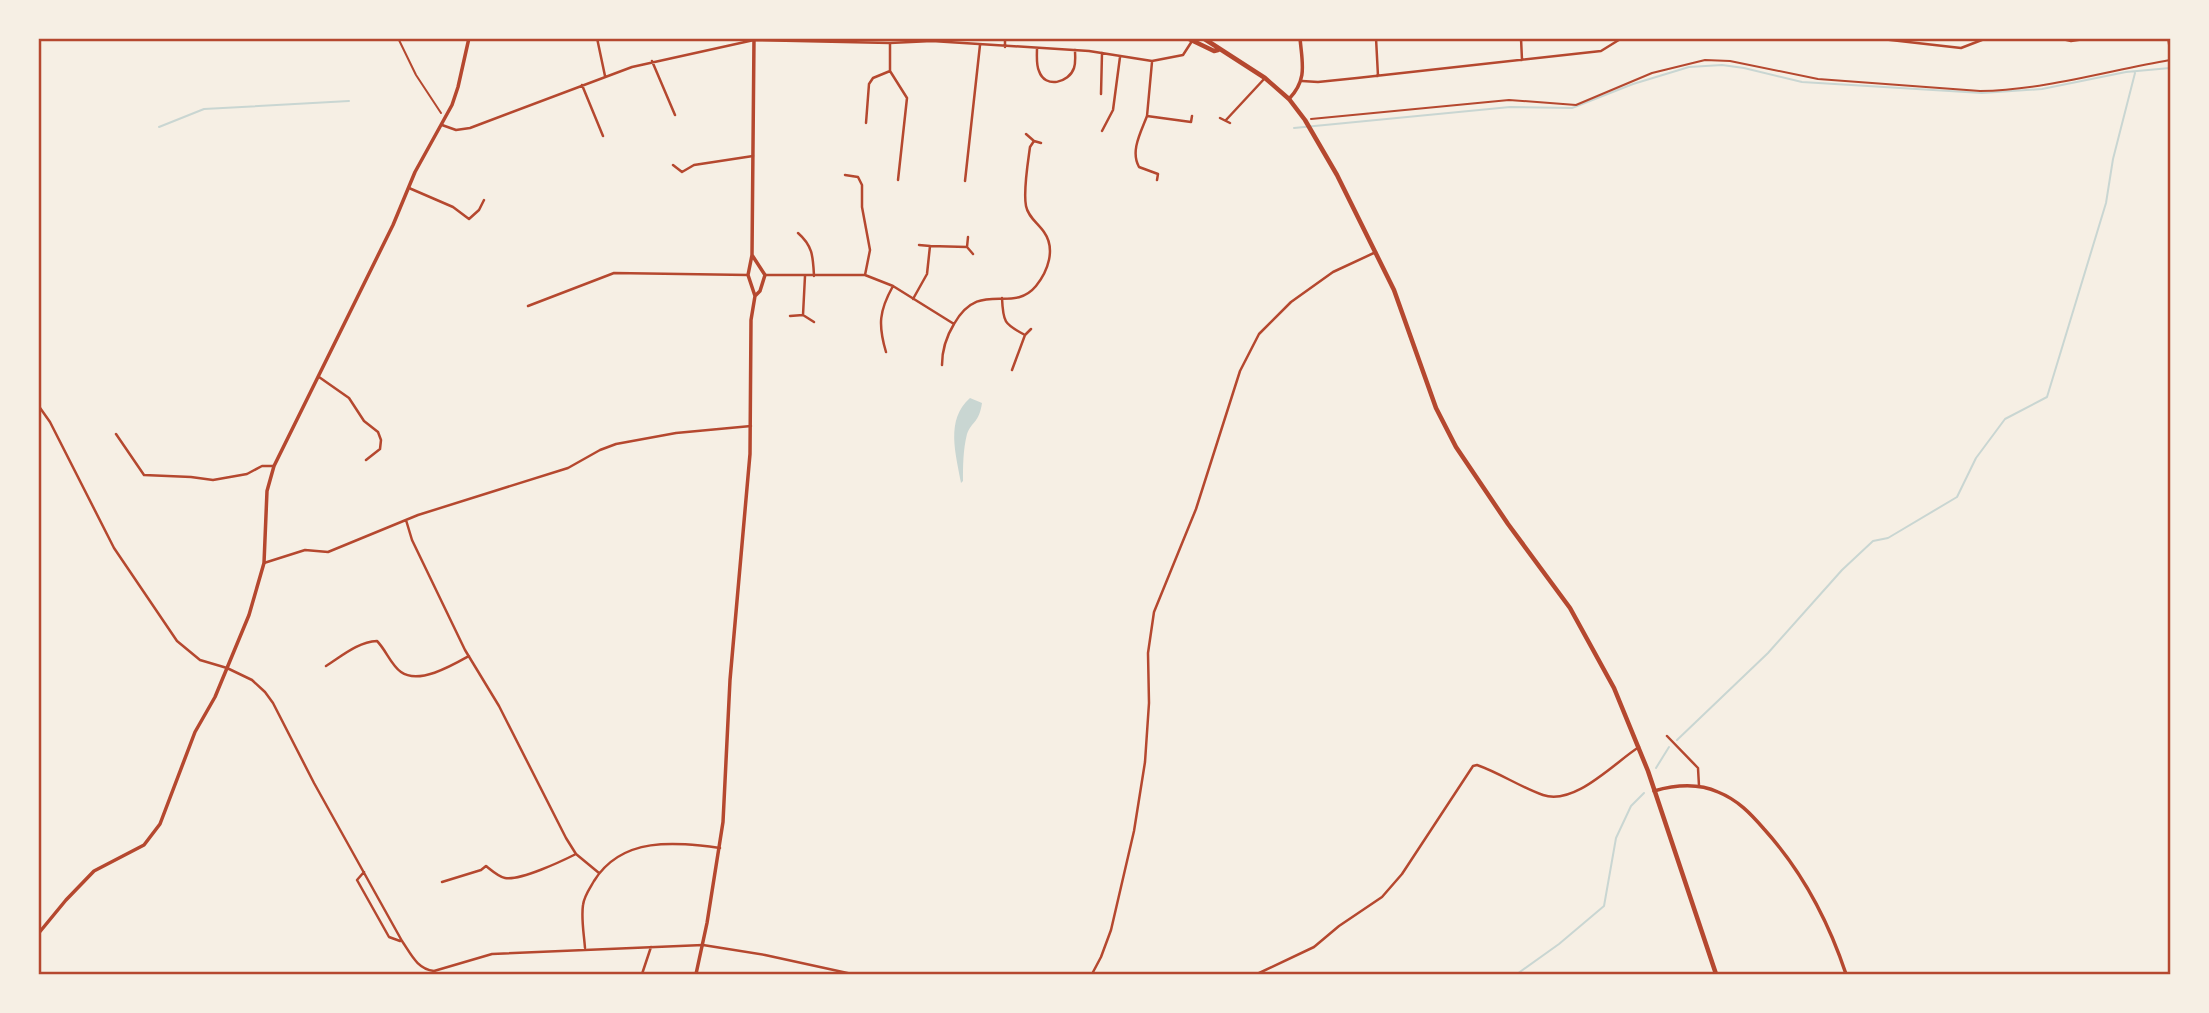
<svg xmlns="http://www.w3.org/2000/svg" width="2209" height="1013" font-family="'Work Sans',sans-serif">
	<style>
		.water { fill: #c9d6d2 }
		.lines { fill: none; stroke-linecap: round; stroke-linejoin: round }
		.stream { stroke: #c9d6d2; stroke-width: 2 }
		.path { stroke: #b5482f; stroke-width: 2 }
		.minor { stroke: #b5482f; stroke-width: 2.5 }
		.tertiary { stroke: #b5482f; stroke-width: 3.5 }
		.secondary { stroke: #b5482f; stroke-width: 3.5 }
		.primary { stroke: #b5482f; stroke-width: 4.5 }
		.neatline { fill: none; stroke: #b5482f; stroke-width: 2.5 }
	</style>
	<rect width="100%" height="100%" fill="#f6efe4"/>
	<path class="water" d="M970,398L982,403C979,423 972,421 967,434C963,450 963,466 963,481L961,483C956,454 945,420 970,398Z"/>
	<g class="lines">
		<path class="stream" d="M159,127L204,109L349,101
			M1294,128L1510,107L1572,108L1633,84L1689,67L1722,65L1744,68L1802,82L1982,93L2042,89L2126,72L2170,68
			M1677,740L1768,653L1842,570L1873,541L1888,538L1957,497L1976,458L2005,419L2047,397L2106,203L2113,159L2135,73
			M1656,768L1669,747
			M1517,974L1559,944L1604,906L1616,838L1631,806L1644,793"/>
		<path class="path" d="M398,38L416,75L441,113
			M2168,38L2170,52
			M1311,119L1509,100L1576,105L1652,73L1705,60L1730,61L1818,79L1980,91C2044,90 2107,71 2170,60"/>
		<path class="minor" d="M597,38L605,76
			M1376,38L1378,76
			M1521,38L1522,60
			M1873,38L1961,48L1987,38
			M2058,38L2071,41L2091,38
			M890,43V71L907,98L898,180
			M1005,47V38
			M1037,48C1037,56 1036,65 1039,71C1045,89 1069,83 1074,68C1076,62 1075,56 1075,50
			M652,61L675,115
			M1152,62L1147,116L1191,122L1192,116
			M1302,81L1318,82L1357,78L1601,51L1622,38
			M582,85L603,136
			M1101,94L1102,53
			M1147,116C1141,132 1130,151 1139,167L1158,174L1157,180
			M1220,118L1230,123
			M1226,120L1265,78
			M866,123L869,84L873,78L890,71
			M442,125L456,130L470,128L632,67L754,40L890,43L932,41L1089,51L1152,61L1183,55L1194,38
			M1102,131L1113,110L1120,57
			M1026,134L1034,141
			M673,165L682,172L694,165L753,156
			M845,175L858,177L862,185V207L870,250L865,275
			M965,181L980,45
			M409,188L453,207L469,219L479,210L484,200
			M798,233C813,246 813,257 814,276
			M919,245L930,246
			M967,247L973,254
			M765,275H865L893,286L954,324
			M805,276L803,315L814,322
			M1002,298C1003,322 1004,324 1025,335L1012,370
			M913,299L927,274L930,246L967,247L968,237
			M528,306L614,273L748,275
			M790,316L803,315
			M1025,335L1031,329
			M886,352C878,325 879,311 893,286
			M942,365C942,349 946,337 954,324C980,278 1012,315 1036,286C1048,271 1056,249 1044,232C1038,223 1028,217 1026,206C1023,191 1028,162 1030,147L1034,141L1041,143
			M319,377L349,398L364,421L378,432L381,440L380,449L366,460
			M38,405L50,422L114,548L177,641L200,660L227,668L252,680L265,692L273,703L314,783L402,941C411,954 417,969 434,971L492,954L703,945L765,955L852,974
			M116,434L144,475L191,477L213,480L247,474L262,466H274
			M406,520L412,540L465,650L499,706L566,838L576,854L599,873
			M264,563L305,550L328,552L418,515L568,468L600,450L616,444L676,433L751,426
			M326,666C342,656 358,642 377,641C386,650 391,665 401,672C419,685 453,665 469,656
			M1667,736L1698,768L1699,786
			M364,872L357,880L389,937L400,941
			M442,882L481,870L486,866C491,870 499,877 505,878C520,881 562,861 576,854
			M585,948C584,934 581,919 583,905C584,896 590,888 594,881C622,836 675,842 720,848
			M642,974L651,947
			M1092,974L1101,957L1111,930L1134,831L1145,762L1149,703L1148,653L1154,612L1196,509L1240,371L1259,334L1291,302L1333,272L1376,252
			M1257,974L1314,947L1339,926L1382,897L1402,874L1473,766L1477,765C1500,773 1520,787 1543,795C1575,806 1615,762 1639,747"/>
		<path class="tertiary" d="M1289,99C1308,79 1302,63 1300,38
			M1654,791C1675,785 1698,783 1718,792C1738,800 1751,814 1764,829C1803,872 1828,920 1846,974
			M38,934L66,900L94,871L144,845L160,824L195,732L215,697L249,615L264,563L267,491L274,466L393,225L415,172L452,105L458,87L469,38"/>
		<path class="secondary" d="M752,255L765,275L760,291L755,296
			M696,974L707,923L723,822L730,680L750,454L751,320L755,296L748,275L752,255L754,38"/>
		<path class="primary" d="M1187,38L1214,51L1218,50
			M1203,38L1265,78L1289,99L1305,120L1337,175L1394,290L1436,408L1456,447L1508,524L1570,608L1614,688L1648,771L1716,974"/>
	</g>
	<rect width="2209" height="1013" fill="none" stroke="#f6efe4" stroke-width="80"/>
	<rect x="40" y="40" width="2129" height="933" class="neatline"/>
</svg>
